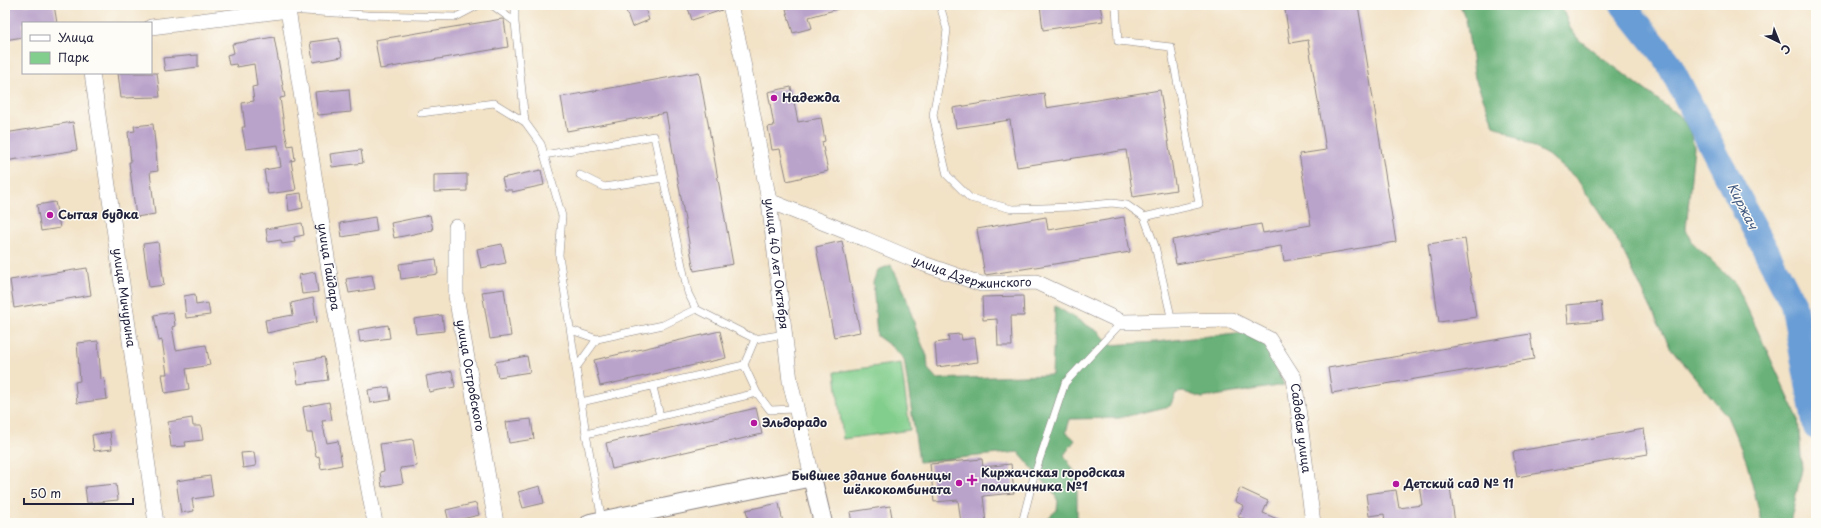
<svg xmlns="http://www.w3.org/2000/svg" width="1821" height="528" font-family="'Playpen Sans',sans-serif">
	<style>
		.green { fill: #82ce8c; stroke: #527864 }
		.forest { fill: #69b178; stroke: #466a5a }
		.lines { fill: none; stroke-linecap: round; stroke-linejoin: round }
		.river { stroke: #699dd5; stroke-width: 26 }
		.building { fill: #baa3ca }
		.service-casing { stroke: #8a8280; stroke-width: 8 }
		.minor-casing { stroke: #8a8280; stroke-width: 16 }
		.tertiary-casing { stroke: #8a8280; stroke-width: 20 }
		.service { stroke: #fff; stroke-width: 7 }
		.minor { stroke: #fff; stroke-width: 15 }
		.tertiary { stroke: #fff; stroke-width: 18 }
		.poi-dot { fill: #b5179e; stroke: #fdfcf7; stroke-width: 1.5 }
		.labels { text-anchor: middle; stroke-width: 3; stroke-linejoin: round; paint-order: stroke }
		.poi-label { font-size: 12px; font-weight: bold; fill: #22223b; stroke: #fdfcf7; text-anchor: start }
		.street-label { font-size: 12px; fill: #22223b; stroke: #fdfcf7 }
		.water-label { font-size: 13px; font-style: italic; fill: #425980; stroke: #fdfcf7 }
	</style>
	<rect width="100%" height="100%" fill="#fdfcf7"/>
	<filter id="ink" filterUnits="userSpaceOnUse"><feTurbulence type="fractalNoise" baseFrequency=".025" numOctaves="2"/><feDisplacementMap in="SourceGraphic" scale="8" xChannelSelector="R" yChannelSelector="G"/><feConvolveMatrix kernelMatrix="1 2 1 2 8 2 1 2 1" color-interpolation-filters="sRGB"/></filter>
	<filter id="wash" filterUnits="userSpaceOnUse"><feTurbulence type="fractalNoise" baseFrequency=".012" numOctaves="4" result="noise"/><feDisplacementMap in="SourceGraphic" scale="16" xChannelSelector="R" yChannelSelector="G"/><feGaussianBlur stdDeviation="0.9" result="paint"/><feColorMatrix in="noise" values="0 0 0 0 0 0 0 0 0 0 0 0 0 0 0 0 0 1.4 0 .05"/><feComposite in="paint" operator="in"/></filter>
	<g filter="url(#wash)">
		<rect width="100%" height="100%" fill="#f2e2c6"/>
		<path class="green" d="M901,363L910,430L843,439L835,372Z"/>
		<path class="forest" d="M1460,5H1561L1570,28L1579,40L1682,118L1690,132L1694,147L1686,229L1693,243L1736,284L1798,418L1802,469L1791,518L1792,523H1762L1746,460L1727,416L1670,347L1619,243L1577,179L1551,157L1494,125L1475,78L1466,20Z
			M891,265L904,291L918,335L927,356L928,369L937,379L1052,375L1055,306L1100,333L1110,345L1157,342L1245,332L1267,347L1284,385L1202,398L1184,392L1176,393L1170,406L1119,418L1070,419L1066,432L1075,440L1064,455L1077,476V523H1042L1057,510L1058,501L1053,492L1018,452L919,462L904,359L892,347L877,336L873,282L878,270Z"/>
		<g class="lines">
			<path class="river" d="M1623,5L1667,60L1793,303L1816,427"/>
		</g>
		<g id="blocks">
			<path class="building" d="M5,5H54L57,23H23V37L5,40Z
				M624,5H644L649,20L632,27Z
				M687,5H721L722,10L692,20Z
				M800,5H838V9L809,17L812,28L793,33L786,9Z
				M1040,5H1100L1103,21L1043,30Z
				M1303,5H1358L1396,242L1284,261L1281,246L1176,264L1172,240L1261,224L1263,233L1311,225L1299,154L1326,150L1308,40L1290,43L1285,10L1303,7Z
				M502,19L504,20L508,47L380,69L375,40Z
				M274,37L285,97L280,98L285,132L288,146L293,145L295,160L291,161L296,190L268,194L264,170L281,167L278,145L246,149L242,127H245L242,103L254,101L252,87L257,86L254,64L237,67L236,64L229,65L227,55L234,53L232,44Z
				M339,38L342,57L313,62L310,42Z
				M198,55V67L165,71L163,58Z
				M699,72L733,264L694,271L666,113L567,131L561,97Z
				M118,73H157L160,97L121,98Z
				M791,87L798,122L821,118L825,141L822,142L828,171L787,181L780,149L772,150L768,127L774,126L768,92Z
				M349,89L351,112L318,115L315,92Z
				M1160,90L1176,190L1133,197L1126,150L1017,167L1010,120L956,128L953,108L1044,93L1046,108Z
				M73,122L77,150L5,161V133Z
				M153,124L158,171L150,172L155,214L136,217L129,162H131L128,132L135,131L134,126Z
				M361,150L363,163L332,167L330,154Z
				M541,170L544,185L512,192V190H505L502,178Z
				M467,174V191L434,192V175Z
				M301,193L303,208L289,211L287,195Z
				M55,202L60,228L41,231L37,205Z
				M430,215L433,230L394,238L391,223Z
				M375,217L377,231L342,237L340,223Z
				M1046,217L1048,230L1124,217L1130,252L985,275L977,229Z
				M302,223L304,235L294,237L295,242L282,244L281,240L268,242L266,229Z
				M1465,239L1476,317L1439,322L1428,244Z
				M842,241L860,332L834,337L816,247Z
				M158,242L164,285L149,287L143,244Z
				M502,244L506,263L481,268L477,249Z
				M436,259L438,274L401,279L399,264Z
				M87,268L91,295L14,308L10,280Z
				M315,272L318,292L302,294L299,275Z
				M372,275L375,289L349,293L346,279Z
				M504,289L511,336L490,339L482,292Z
				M195,294L196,305L208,303L210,315L186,318L184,296Z
				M1023,296L1024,316H1011L1012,346H998L997,319L983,320L982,297Z
				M313,298L317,322L267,333L265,320L293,315L291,303Z
				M1601,302L1603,320L1568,323L1566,305Z
				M173,312L175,326L172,327L176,350L206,345L210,365L186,369L189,389L165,393L162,374H167L162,340L159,341L154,315Z
				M442,315L444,331L416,334L414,319Z
				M388,325L390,338L360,342L358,330Z
				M720,331L726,358L600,386L594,360Z
				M961,334L962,340L975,338L978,362L937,367L935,343L949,341L948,335Z
				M1530,334L1534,359L1332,393L1328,368Z
				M98,341L101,379L104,378L107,399L77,403L75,382L80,381L77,343Z
				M527,356L530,372L498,377L495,362Z
				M324,357L328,380L298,384L295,362Z
				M452,371L455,387L429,392L426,376Z
				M389,387L391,400L370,403L368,390Z
				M329,402L332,420L322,421L327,443L338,441L342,465L321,469L319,456L316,457L312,433H307L303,407Z
				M756,408L762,434L612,469L606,443Z
				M192,418L193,426H201L203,440L185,442L186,446L171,447L168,422Z
				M531,419L534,439L509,443L506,422Z
				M1644,429L1648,454L1517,477L1513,452Z
				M110,432L112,449L94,451L92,435Z
				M413,439L417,466L400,468L403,483L382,487L380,472L384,471L380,444Z
				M254,452L256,466L243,468L241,453Z
				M982,459L983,467L1011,464L1014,493L983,496L986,523H961L958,500L934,502L930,464Z
				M210,476L213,496L192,499L194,511L181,513L176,481Z
				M1449,481L1455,523H1385L1384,514L1369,516L1366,494L1396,490L1399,508L1422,505L1419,485Z
				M116,484L118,500L87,503L85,487Z
				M540,486L544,503L523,508L518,492Z
				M1240,488L1268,501L1263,513L1287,523H1242L1244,519L1238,517L1244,506L1235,501Z
				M476,503L479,515L449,522L446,510Z
				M779,503L783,523H749L746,510Z
				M890,506L893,523H852L850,512Z"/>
		</g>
	</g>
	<g filter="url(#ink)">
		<use href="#blocks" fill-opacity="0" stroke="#8a8280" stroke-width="1"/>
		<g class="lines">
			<defs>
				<path id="service" d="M492,5L515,22L525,122
					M515,5V22
					M940,5L947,30L942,68L933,115L947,175L970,198L1012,209L1072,207L1112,203L1127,205L1144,217L1155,246L1172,321
					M1116,5L1118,41L1171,47L1199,204L1144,217
					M288,7V10L367,15L456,17L479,5
					M421,113L494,103L525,122L541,144L562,216L559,255L586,434L602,520
					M544,155L654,136L688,293L696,309
					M580,175L604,187L663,178
					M571,330L597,339
					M744,365L757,393
					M576,368L597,339L663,325L696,309L755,339
					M653,387L660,416
					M581,402L744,365L755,339L785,334
					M586,434L757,393L770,410L795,409
					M1022,523L1034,476L1065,383L1122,322"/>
				<g id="minor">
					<path id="s1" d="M730,5L742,57L769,201L790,381L812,477"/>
					<path id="s2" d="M151,27L288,10L335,308L375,523"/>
					<path id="s3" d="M92,73L156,523"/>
					<path id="s4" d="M769,201L865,239L924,264L981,284L1036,282L1122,322L1231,320L1269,339L1294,378L1313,523"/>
					<path id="s5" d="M456,227V296L496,523"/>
				</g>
				<path id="tertiary" d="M590,523L812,477L823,523"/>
			</defs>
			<use href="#service" class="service-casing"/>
			<use href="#minor" class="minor-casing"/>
			<use href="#tertiary" class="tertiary-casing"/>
			<use href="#service" class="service"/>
			<use href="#minor" class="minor"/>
			<use href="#tertiary" class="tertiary"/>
		</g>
	</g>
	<g class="poi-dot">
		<circle cx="774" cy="98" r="4"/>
		<circle cx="50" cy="215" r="4"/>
		<circle cx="754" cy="423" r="4"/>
		<path d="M970 474h4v4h4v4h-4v4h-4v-4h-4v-4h4z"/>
		<circle cx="959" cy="483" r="4"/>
		<circle cx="1396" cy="484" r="4"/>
	</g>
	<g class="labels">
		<g class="poi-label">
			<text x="782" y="102">Надежда</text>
			<text x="58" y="219">Сытая будка</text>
			<text x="762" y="427">Эльдорадо</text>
			<text x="981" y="477">Киржачская городская<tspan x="981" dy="14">поликлиника №1</tspan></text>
			<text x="951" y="480" text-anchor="end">Бывшее здание больницы<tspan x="951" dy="14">шёлкокомбината</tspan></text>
			<text x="1404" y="488">Детский сад № 11</text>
		</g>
		<g class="street-label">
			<text dy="4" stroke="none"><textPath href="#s1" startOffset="263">улица 40 лет Октября</textPath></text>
			<text dy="4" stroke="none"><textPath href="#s2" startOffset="398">улица Гайдара</textPath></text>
			<text dy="4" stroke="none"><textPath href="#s4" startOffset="217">улица Дзержинского</textPath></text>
			<text dy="4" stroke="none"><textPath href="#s3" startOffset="227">улица Мичурина</textPath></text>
			<text dy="4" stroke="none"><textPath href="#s5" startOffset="150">улица Островского</textPath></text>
			<text dy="4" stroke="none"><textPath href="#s4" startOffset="626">Садовая улица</textPath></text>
		</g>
		<g class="water-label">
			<text transform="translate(1743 206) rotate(63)" y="5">Киржач</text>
		</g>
	</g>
	<rect width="1821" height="528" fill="none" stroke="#fdfcf7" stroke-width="20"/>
	<rect x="22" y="22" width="130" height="52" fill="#fdfcf7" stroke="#a5a5ac"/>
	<rect x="30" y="35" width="20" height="6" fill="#ffffff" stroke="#a5a5ac"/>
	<text x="58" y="42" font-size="12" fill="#22223b">Улица</text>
	<rect x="30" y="52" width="20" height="12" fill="#82ce8c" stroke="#a5a5ac"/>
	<text x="58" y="62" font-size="12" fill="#22223b">Парк</text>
	<g transform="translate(1779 42) rotate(137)" stroke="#fdfcf7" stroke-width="3" paint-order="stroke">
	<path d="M0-3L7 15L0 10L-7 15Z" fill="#22223b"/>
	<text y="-6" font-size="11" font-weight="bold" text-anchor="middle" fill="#22223b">С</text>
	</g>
	<path d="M24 498v6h109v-6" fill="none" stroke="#22223b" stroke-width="2"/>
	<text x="30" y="498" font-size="12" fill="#22223b" stroke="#fdfcf7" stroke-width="3" paint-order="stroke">50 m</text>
</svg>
